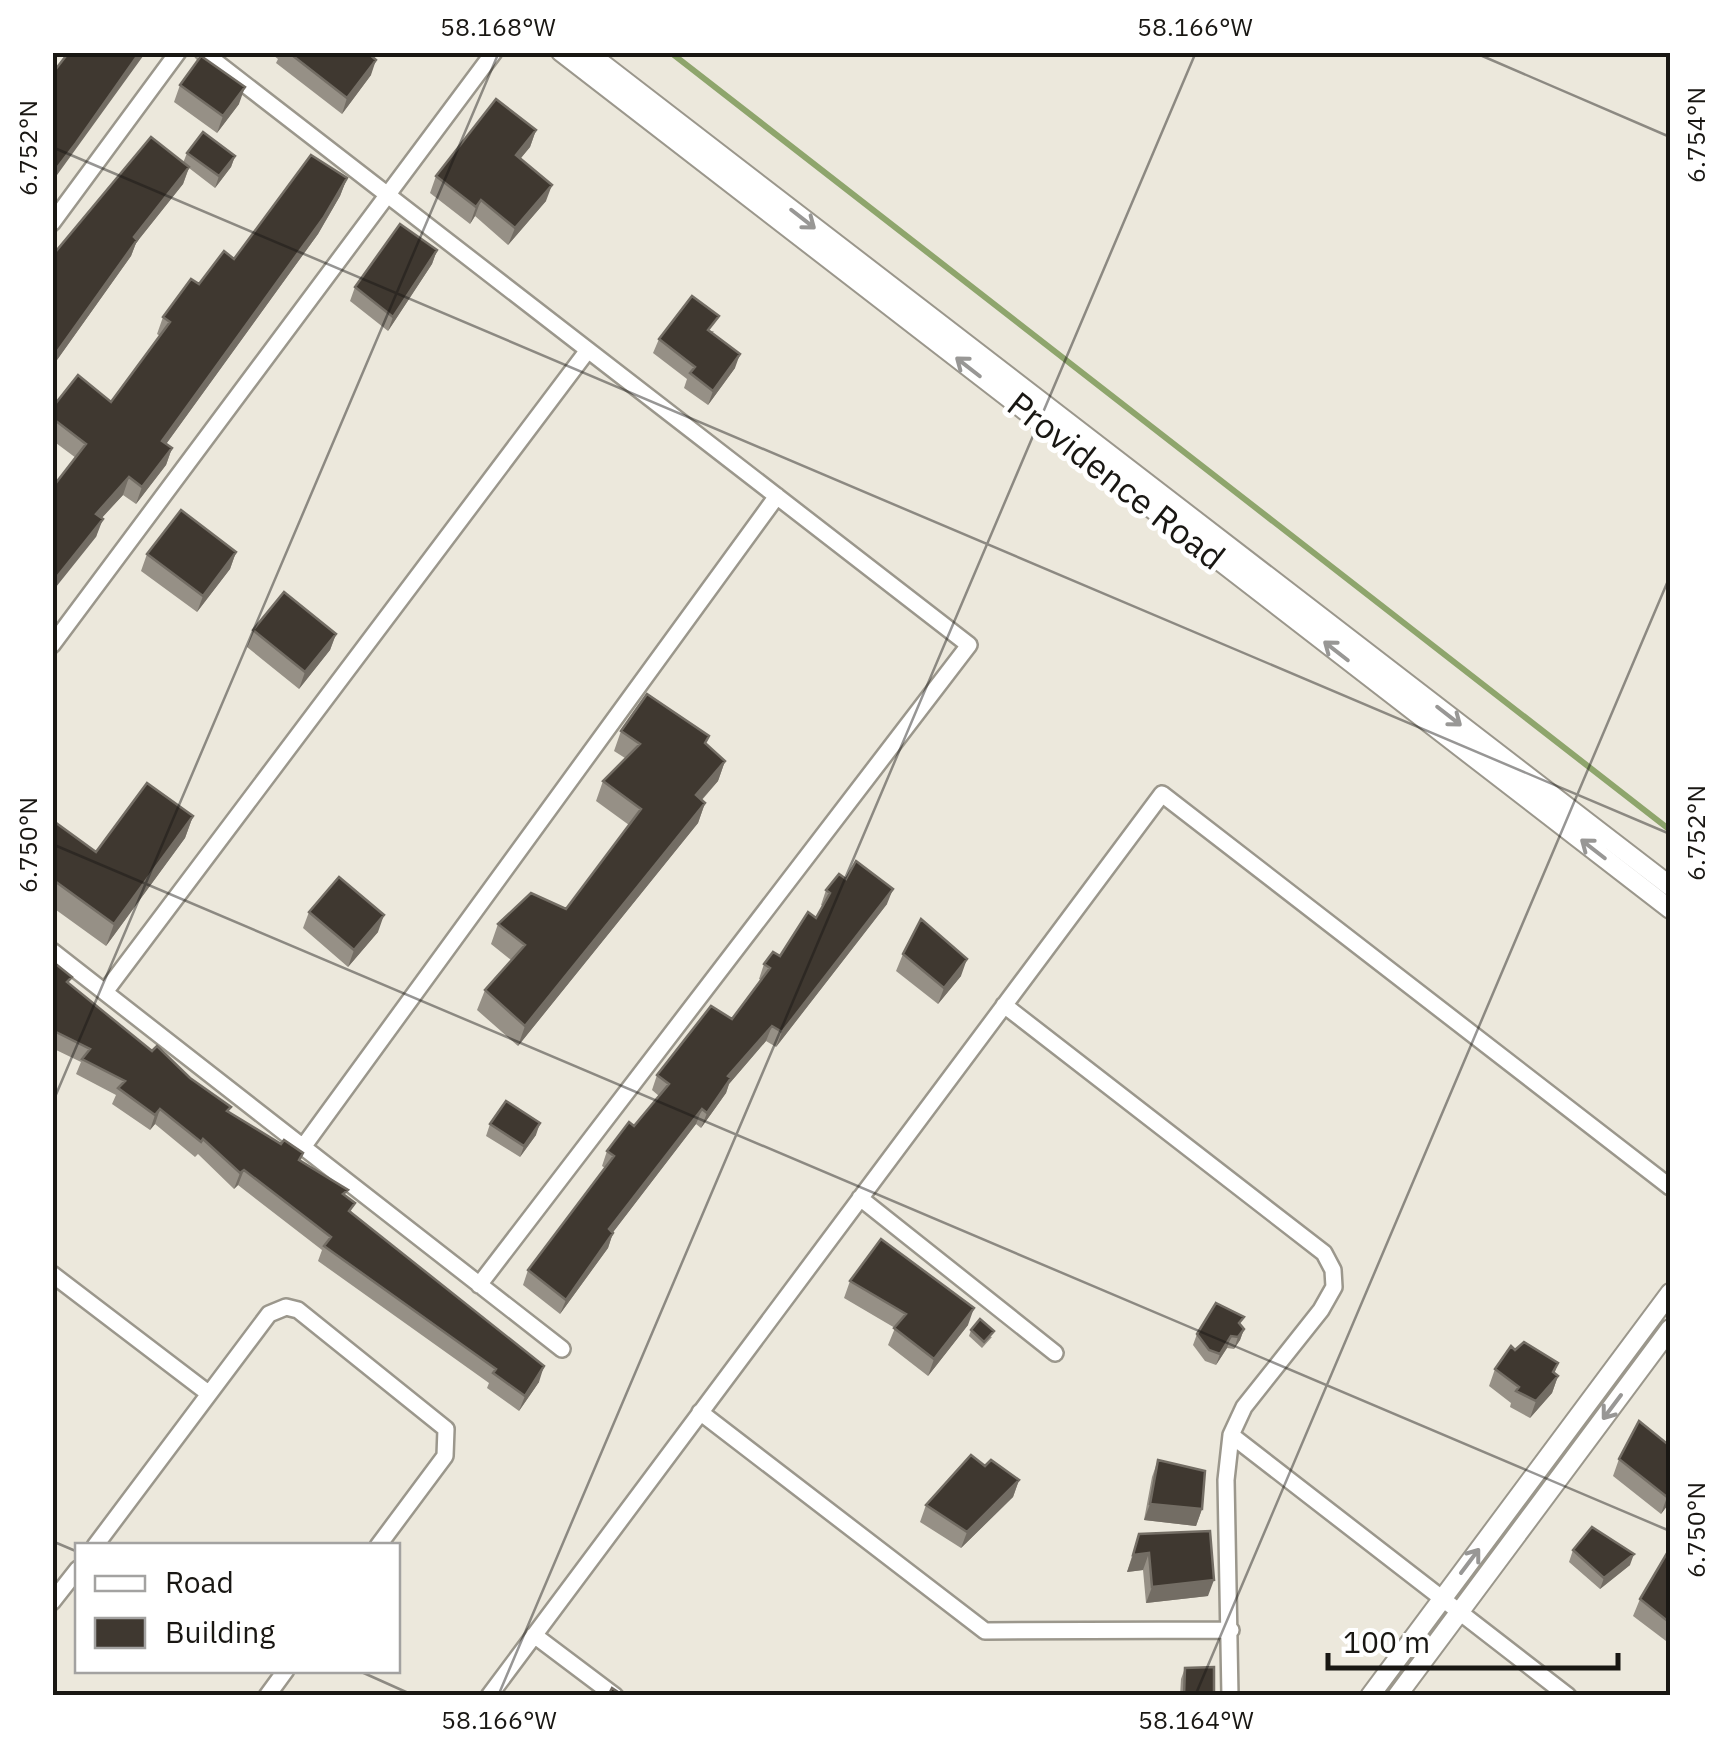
<svg xmlns="http://www.w3.org/2000/svg" width="1723" height="1748" font-family="'IBM Plex Sans',sans-serif">
	<style>
		.lines { fill: none; stroke-linecap: round; stroke-linejoin: round }
		.stream { stroke: #8ea56c; stroke-width: 6 }
		.minor-casing { stroke: #9b978c; stroke-width: 20 }
		.tertiary-casing { stroke: #9b978c; stroke-width: 22 }
		.minor { stroke: #fff; stroke-width: 15 }
		.tertiary { stroke: #fff; stroke-width: 18 }
		.wall { fill: #969086 }
		.shaded-wall { fill: #736d64 }
		.building { fill: #3f3830; stroke: #736d64; stroke-width: 2.5 }
		.oneway { stroke: #989795 }
		.ticks { fill: none; stroke: #191713; stroke-width: 2.5; stroke-opacity: 0.45 }
		.labels { text-anchor: middle; stroke-width: 10; stroke-linejoin: round; paint-order: stroke }
		.street-label { font-size: 35px; fill: #191713; stroke: #fff }
		.neatline { fill: none; stroke: #191713; stroke-width: 4 }
		.ticks-label { font-size: 25px; text-anchor: middle; fill: #191713 }
	</style>
	<rect width="100%" height="100%" fill="#ece8dc"/>
	<g class="lines">
		<path class="stream" d="M670,52L1670,830"/>
		<defs>
			<path id="minor" d="M203,52L969,645L479,1285
				M52,223L178,52
				M52,645L494,52
				M52,951L562,1349
				M105,992L588,350
				M1004,1005L1324,1253L1333,1270L1334,1287L1321,1310L1244,1407L1231,1435L1226,1480L1230,1696
				M303,1147L777,496
				M860,1198L1055,1353
				M52,1274L208,1393
				M700,1412L985,1631L1231,1630
				M1231,1435L1568,1696
				M95,1546L269,1314L286,1307L298,1310L446,1429L445,1456L378,1546
				M52,1602L78,1569
				M534,1635L615,1696
				M267,1696L286,1670
				M489,1696L1162,794L1670,1187"/>
			<path id="tertiary" d="M561,52L1670,909
				M587,52L1670,886
				M1370,1696L1670,1293
				M1397,1696L1670,1329"/>
		</defs>
		<use href="#minor" class="minor-casing"/>
		<use href="#tertiary" class="tertiary-casing"/>
		<use href="#minor" class="minor"/>
		<use href="#tertiary" class="tertiary"/>
	</g>
	<path class="wall" d="M269,52H367L371,75L342,114L276,63L278,59Z
		M180,85L239,104L217,133L174,102Z
		M536,130L530,147L521,158L546,201L508,245L475,216L470,224L430,193L436,176Z
		M187,153L235,156L231,167L215,188L189,168L183,184L136,243L131,256L52,367V256L183,163Z
		M347,178L340,196L318,234L166,444L172,448L166,465L136,504L123,495L101,518L96,537L76,458L52,440V408L111,402L160,336L157,334L163,317L199,284Z
		M437,250L432,264L388,331L350,301L355,287Z
		M714,331L712,333L735,368L708,405L684,388L687,379L653,353L659,339Z
		M236,552L230,569L197,612L141,571L147,554Z
		M253,630L336,634L330,650L299,689L247,647Z
		M621,731L709,736L706,744L725,761L718,781L702,800L705,803L698,823L518,1046L477,1010L485,990L511,960L491,944L498,924L566,909L629,825L596,801L603,781L625,758L614,751Z
		M193,816L185,838L106,946L52,907V820L96,852Z
		M826,890L887,904L776,1047L766,1041L729,1084L726,1093L701,1128L696,1124L613,1232L608,1248L560,1314L523,1285L528,1270L605,1168L602,1166L607,1151L634,1126L659,1096L652,1090L657,1075L732,1019L761,980L759,979L764,964L780,956L816,918L823,906L821,905Z
		M309,912L378,932L348,967L303,928Z
		M903,954L961,976L938,1004L896,971Z
		M52,961L69,984L152,1051L190,1078L229,1113L281,1144L303,1153L301,1160L345,1196L352,1213L539,1382L519,1411L487,1388L489,1383L318,1261L322,1250L238,1185L234,1189L198,1154L195,1157L155,1124L150,1130L112,1104L116,1095L76,1074L81,1062L52,1048Z
		M490,1124L536,1135L520,1157L486,1136Z
		M850,1281L968,1325L928,1376L888,1345L895,1328L844,1298Z
		M1241,1325L1244,1329L1240,1340L1234,1349L1227,1348L1216,1365L1205,1361L1193,1345L1197,1334Z
		M971,1330L992,1337L982,1348L969,1336Z
		M1495,1369L1554,1373L1558,1376L1552,1393L1530,1418L1510,1407L1511,1403L1489,1386Z
		M1670,1446V1502L1661,1514L1613,1476L1619,1459Z
		M1158,1460L1202,1509L1196,1526L1144,1520L1152,1477Z
		M985,1466L1019,1480L1013,1497L961,1548L920,1522L926,1505Z
		M1139,1534L1208,1596L1146,1603L1143,1570L1127,1572Z
		M1670,1548V1644L1633,1616L1640,1599Z
		M1573,1550L1630,1565L1600,1589L1569,1562Z
		M1185,1668L1214,1693L1213,1696H1180L1181,1679Z"/>
	<path class="shaded-wall" d="M140,52H146L52,182L53,173Z
		M376,60L371,75L342,114L347,98Z
		M245,87L239,104L217,133L223,116Z
		M536,130L530,147L510,171L516,155Z
		M235,156L231,167L215,188L219,176Z
		M189,167L183,184L136,243L131,256L52,367L54,356L134,237Z
		M347,178L340,196L318,234L156,458L162,441Z
		M552,185L546,201L508,245L515,228Z
		M481,200L475,216L470,224L476,207Z
		M437,250L432,264L388,331L393,317Z
		M740,354L735,368L708,405L713,391Z
		M172,448L166,465L136,504L142,487Z
		M129,477L123,495L89,532L96,514Z
		M103,519L96,537L52,592V583Z
		M236,552L230,569L197,612L203,596Z
		M336,634L330,650L299,689L305,672Z
		M725,761L718,781L688,815L696,795Z
		M705,803L698,823L518,1046L525,1026Z
		M193,816L185,838L106,946L114,924Z
		M893,889L887,904L776,1047L782,1032Z
		M384,915L378,932L348,967L354,950Z
		M967,959L961,976L938,1004L944,988Z
		M772,1026L766,1041L729,1084L726,1093L701,1128L707,1113L728,1076Z
		M160,1109L155,1124L150,1130L155,1115Z
		M702,1109L696,1124L604,1244L609,1229Z
		M540,1123L536,1135L520,1157L524,1146Z
		M244,1170L238,1185L234,1189L240,1173Z
		M613,1233L608,1248L560,1314L566,1300Z
		M974,1308L968,1325L928,1376L934,1359Z
		M1244,1329L1240,1340L1234,1349L1238,1337Z
		M1231,1336L1227,1348L1216,1365L1220,1354Z
		M1558,1363L1552,1380L1558,1376L1552,1393L1530,1418L1536,1401Z
		M544,1366L539,1382L519,1411L525,1396Z
		M1019,1480L1013,1497L961,1548L967,1532Z
		M1670,1493V1502L1661,1514L1667,1497Z
		M1150,1504L1202,1509L1196,1526L1144,1520Z
		M1149,1553L1143,1570L1127,1572L1133,1555Z
		M1634,1554L1630,1565L1600,1589L1604,1578Z
		M1214,1580L1208,1596L1146,1603L1152,1587Z"/>
	<path class="building" d="M69,52H140L76,143L53,173L52,74Z
		M288,52H367L376,60L347,98Z
		M201,56L245,87L223,116L180,85Z
		M496,99L536,130L516,155L552,185L515,228L481,200L476,207L436,176Z
		M203,132L235,156L219,176L187,153Z
		M151,137L189,167L134,237L137,240L54,356L52,355V256Z
		M311,155L347,178L324,217L162,441L172,448L142,487L129,477L96,514L103,519L52,583V488L86,444L52,418V408L78,375L111,402L170,322L163,317L191,279L199,284L224,251L234,259Z
		M400,224L437,250L393,317L355,287Z
		M692,296L719,316L708,330L740,354L713,391L690,373L695,367L659,339Z
		M181,510L236,552L203,596L147,554Z
		M284,592L336,634L305,672L253,630Z
		M647,694L709,736L705,743L725,761L696,795L705,803L525,1026L485,990L525,945L498,924L531,893L566,909L641,809L603,781L640,744L621,731Z
		M147,783L193,816L114,924L52,879V820L96,852Z
		M856,861L893,889L782,1032L772,1026L728,1076L731,1078L707,1113L702,1109L609,1229L613,1233L566,1300L528,1270L614,1156L607,1151L629,1122L634,1126L669,1084L657,1075L711,1006L732,1019L770,968L764,964L773,952L780,956L808,912L816,918L830,893L826,890L839,874L846,879Z
		M339,877L384,915L354,950L309,912Z
		M921,919L967,959L944,988L903,954Z
		M52,961L72,977L67,982L152,1051L157,1046L190,1078L231,1107L227,1111L281,1144L284,1140L303,1153L299,1160L348,1190L343,1194L355,1203L349,1211L544,1366L525,1396L493,1373L496,1369L324,1246L331,1237L244,1170L240,1173L203,1139L201,1142L160,1109L155,1115L118,1088L125,1081L82,1059L90,1049L52,1030Z
		M506,1101L540,1123L524,1146L490,1124Z
		M881,1239L974,1308L934,1359L894,1328L906,1314L850,1281Z
		M1216,1303L1244,1317L1239,1323L1244,1329L1238,1337L1231,1336L1220,1354L1209,1350L1197,1334Z
		M980,1319L994,1331L984,1342L971,1330Z
		M1524,1342L1558,1363L1553,1372L1558,1376L1536,1401L1516,1391L1519,1387L1495,1369L1511,1346L1515,1350Z
		M1639,1421L1670,1446V1493L1667,1497L1619,1459Z
		M971,1455L985,1466L991,1460L1019,1480L967,1532L926,1505Z
		M1158,1460L1205,1471L1202,1509L1150,1504Z
		M1592,1527L1634,1554L1604,1578L1573,1550Z
		M1210,1531L1214,1580L1152,1587L1149,1553L1133,1555L1139,1534Z
		M1670,1548V1623L1640,1599Z
		M1214,1667V1693L1184,1696L1185,1668Z
		M612,1688L624,1696H608Z"/>
	<defs><path id="oneway-shaft" d="M-6 0H5M1.5-3L5.5 0L1.5 3" fill="none" stroke-width="1.6" stroke-linecap="round" stroke-linejoin="round" transform="scale(2.5)"/></defs>
	<g class="oneway">
		<use href="#oneway-shaft" transform="translate(803 219) rotate(38)"/>
		<use href="#oneway-shaft" transform="translate(968 367) rotate(-142)"/>
		<use href="#oneway-shaft" transform="translate(1336 651) rotate(-142)"/>
		<use href="#oneway-shaft" transform="translate(1449 716) rotate(38)"/>
		<use href="#oneway-shaft" transform="translate(1593 849) rotate(-142)"/>
		<use href="#oneway-shaft" transform="translate(1612 1407) rotate(127)"/>
		<use href="#oneway-shaft" transform="translate(1470 1561) rotate(-53)"/>
	</g>
	<path class="ticks" d="M1473,52L1670,137M52,147L1670,834M52,844L1670,1531M52,1104L499,52M52,1541L78,1552M357,1670L415,1696M498,1696L1196,52M1195,1696L1670,576"/>
	<g class="labels">
		<g class="street-label">
			<text transform="translate(1116 481) rotate(38)" y="12">Providence Road</text>
		</g>
	</g>
	<rect width="1723" height="1748" fill="none" stroke="#ffffff" stroke-width="110"/>
	<rect x="75" y="1543" width="325" height="130" fill="#ffffff" stroke="#a3a2a1" stroke-width="2.5"/>
	<rect x="95" y="1576" width="50" height="15" fill="#ffffff" stroke="#a3a2a1" stroke-width="2.5"/>
	<text x="165" y="1593" font-size="30" fill="#191713">Road</text>
	<rect x="95" y="1618" width="50" height="30" fill="#3f3830" stroke="#a3a2a1" stroke-width="2.5"/>
	<text x="165" y="1643" font-size="30" fill="#191713">Building</text>
	<path d="M1328 1653v15h290v-15" fill="none" stroke="#191713" stroke-width="5"/>
	<text x="1343" y="1653" font-size="30" fill="#191713" stroke="#ffffff" stroke-width="8" paint-order="stroke">100 m</text>
	<rect x="55" y="55" width="1613" height="1638" class="neatline"/>
	<g class="ticks-label">
		<text x="498" y="36">58.168°W</text>
		<text x="1195" y="36">58.166°W</text>
		<text transform="translate(1696 135) rotate(-90)" y="9">6.754°N</text>
		<text transform="translate(28 148) rotate(-90)" y="9">6.752°N</text>
		<text transform="translate(1696 833) rotate(-90)" y="9">6.752°N</text>
		<text transform="translate(28 845) rotate(-90)" y="9">6.750°N</text>
		<text transform="translate(1696 1530) rotate(-90)" y="9">6.750°N</text>
		<text x="499" y="1729">58.166°W</text>
		<text x="1196" y="1729">58.164°W</text>
	</g>
</svg>
